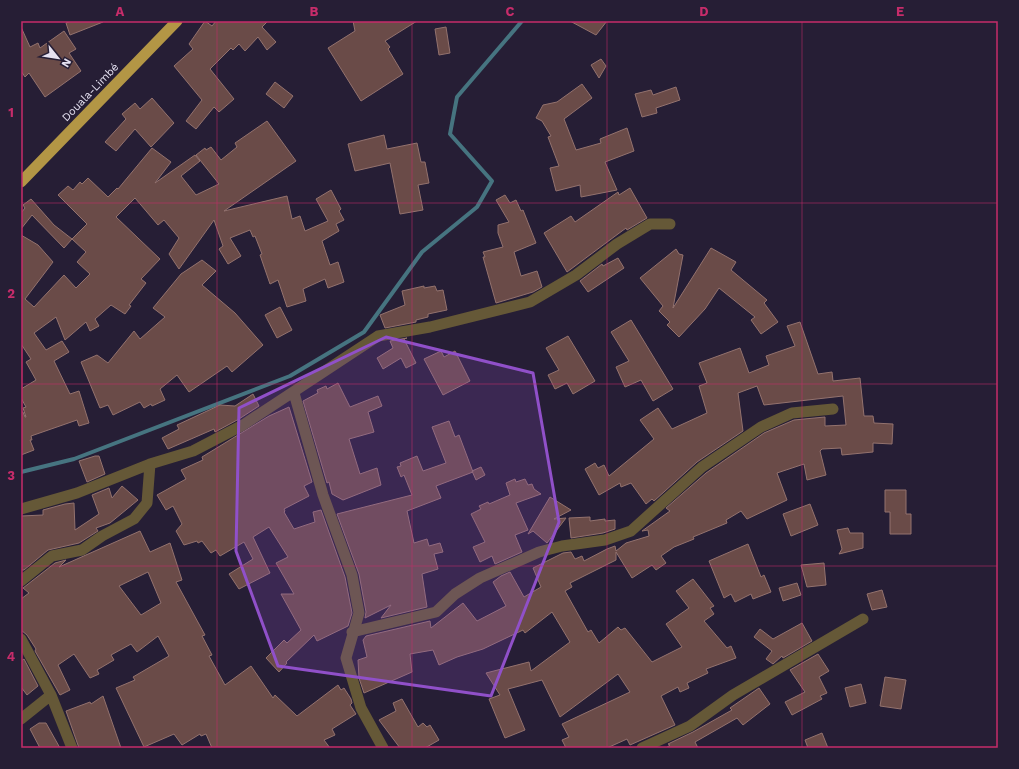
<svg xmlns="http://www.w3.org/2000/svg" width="1019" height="769" font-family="'Work Sans',sans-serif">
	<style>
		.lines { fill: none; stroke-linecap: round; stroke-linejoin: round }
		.stream { stroke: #467480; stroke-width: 4 }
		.building { fill: #6a4b48; stroke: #93726e; fill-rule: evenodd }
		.minor { stroke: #655837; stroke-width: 11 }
		.trunk { stroke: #b39645; stroke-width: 11 }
		.marked { fill: #9050c9; fill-opacity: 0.2; stroke: #9050c9; stroke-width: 3; stroke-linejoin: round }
		.grid { fill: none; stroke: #c62c6a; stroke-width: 1; stroke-opacity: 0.55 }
		.labels { text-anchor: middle; stroke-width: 3; stroke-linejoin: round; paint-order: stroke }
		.street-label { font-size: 11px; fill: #e5e1f1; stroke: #261e35 }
		.neatline { fill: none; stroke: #c62c6a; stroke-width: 1.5 }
		.grid-label { font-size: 13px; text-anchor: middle; font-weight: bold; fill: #c62c6a }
	</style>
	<rect width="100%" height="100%" fill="#261e35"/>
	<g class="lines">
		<path class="stream" d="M21,472L74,459L290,376L364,332L422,252L477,207L492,181L450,134L457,97L522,21"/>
	</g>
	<path class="building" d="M71,21H103V22L70,35L66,23Z
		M205,21L212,26L216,21H268L262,27L276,42L267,50L258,37L245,51L239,44L233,50L231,48L210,69L234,99L219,112L214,107L196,129L186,121L202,100L174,66L193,49L189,44Z
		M353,21H417L385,41L390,47L388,49L403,74L361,101L328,48L355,31Z
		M570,21H607L596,35Z
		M21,27L30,47L38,43L40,48L64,31L76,49L69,53L81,71L45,97L29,73L25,77L21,71Z
		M446,27L450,53L439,55L435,29Z
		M601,59L606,66L599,78L591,65Z
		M275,82L293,96L284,108L266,94Z
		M582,84L592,98L564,119L576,150L601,143L600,139L627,128L634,151L605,162L617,190L581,197L580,185L556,191L550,168L559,166L548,137L551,136L542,121L536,118L543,105L557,102Z
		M676,87L680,100L656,108L657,113L642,117L635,94L651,90L653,95Z
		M152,98L174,123L151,147L135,129L116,151L105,142L126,119L122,114L135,103L140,109Z
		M267,121L296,161L224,211L287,196L292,219L300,216L305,231L328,221L316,199L331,190L341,209L339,211L344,220L336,224L339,231L322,241L330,265L338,262L344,282L328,288L325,279L303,289L306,301L287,307L278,280L270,284L260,255L262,254L255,236L253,237L250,230L230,238L241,256L228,264L219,249L223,246L214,220L179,269L169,254L179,238L164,220L158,225L135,198L116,217L160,259L141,279L146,283L129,305L131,306L125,314L111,305L95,319L99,326L90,331L86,322L65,340L56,317L34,333L46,350L62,341L69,352L54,361L70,394L79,391L89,423L79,426L77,420L31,436L32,440H30L34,450L21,455V412H23L25,417H26L23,408L26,407L21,398V389L36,380L26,362L31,359L21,344V235L38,245L53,262L25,299L34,307L64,275L76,288L90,274L77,262L86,252L72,239L87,224L58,195L68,186L73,190L80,182L82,184L88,178L108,197L117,188L118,189L152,148L171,162L155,183L195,155L200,161L181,176L196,195L219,184L196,155L205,148L206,150L211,147L221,160L237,147L235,143Z
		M384,135L387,149L417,143L421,162H425L429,183L418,185L423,210L400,214L390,163L355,171L348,144Z
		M630,188L647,218L627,230L626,228L567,272L544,233L571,216L575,222L618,192L619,195Z
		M505,195L510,203L516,200L521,211L523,210L536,243L514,252L521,276L537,271L542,287L533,292L496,303L483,257H485L483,252L503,247L498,233V225L509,222L496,200Z
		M31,199L54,225L72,239L64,248L32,215L21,229V213L25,208L23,205Z
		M711,248L736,262L731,270L767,300L764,303L778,322L761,334L751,320L755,317L719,288L705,309L679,337L667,325L670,322L659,311L663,306L640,278L676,249L679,254L683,255L673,308Z
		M618,258L624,268L588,292L580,281L602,264L603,266Z
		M202,260L216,271L202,285L235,313L263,345L232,372L227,366L189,392L177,375L160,389L165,400L152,406L151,404L144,408L140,402L113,415L108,405L100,408L81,362L97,355L108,363L134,331L140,339L165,317L153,308L181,274Z
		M424,286V288L435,286L437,291L443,290L447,310L428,314V317L416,320V322L385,328L380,315L405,305L402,291Z
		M280,307L292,330L277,338L265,315Z
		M631,320L673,389L653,401L641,380L625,387L616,367L629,361L611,332Z
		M800,322L818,374L832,372L833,381L860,378L864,416H873L874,423L893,424L892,444L873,443V452L842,455L841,448L822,449L820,451L826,475L807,480L804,464L777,473L787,500L747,519L741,511L726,520L727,523L693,537L694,539L674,547L661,556L666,563L656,570L652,565L632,578L616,552V560L570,583L572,587L565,591L588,632L591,630L599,643L618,627L621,630L625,628L652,662L682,647L666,624L689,608L676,591L693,579L714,606L710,608L714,614L704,621L727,648L731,646L736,658L706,669L708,673L687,683L689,688L680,692L678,687L661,696L675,725L630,745L627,739L607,748H566L562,740L569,737L562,724L630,692L618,674L560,717L542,680L508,689L525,730L505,738L489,699L500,695L486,673L529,662L531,671L570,642L552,612L525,633L523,630L483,649L457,657L439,665L433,650L410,654L412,672L364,693L359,678L358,660L367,657L363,640L366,636L430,621L431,628L463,603L477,621L506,606L493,582L501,576L510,572L524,597L541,587L533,568L563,553L571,552L575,559L582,556L584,561L607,549L615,546L616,551L626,543L649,536L648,530L642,531L670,511L666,508L706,473L764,433L794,420L825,417V426L846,425L843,396L764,405L757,386L738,393L743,431L697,462L654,501L652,499L646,504L631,483L621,487L620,483L599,495L585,469L595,463L598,468L604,465L609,476L654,439L640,420L658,408L672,429L707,413L699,386L707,383L699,363L740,348L749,373L769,365L766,356L795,346L787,326Z
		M568,336L595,381L573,394L567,383L555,389L548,375L559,370L546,348Z
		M407,338L404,339L416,363L406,368L401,358L383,369L377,358L393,348L390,341Z
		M441,351L444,357L455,351L470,381L443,395L424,359Z
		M338,383L350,407L378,396L382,406L368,412L374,432L349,439L360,474L377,468L381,485L343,500L332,494L329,482L327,483L303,401L318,393L317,390L326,386L327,389Z
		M253,394L259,406L239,419L215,432L214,429L168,449L162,438L179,429L177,425L220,405L235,406Z
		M289,407L312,482L304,486L309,496L284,509L285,511L284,512L294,529L315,522L313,512L321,510L345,577L352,613L348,626L317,641L314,635L286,662L287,663L279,672L266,658L284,640L287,643L301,630L281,594H294L276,563L288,557L269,527L253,537L270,573L239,589L229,574L253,559L244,542L220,556L216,550L211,553L202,541L198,543L197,541L184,545L176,531L182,524L173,506L166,510L157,495L186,479L181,470L203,460L202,457L269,416Z
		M449,421L455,437L459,435L473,472L436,486L441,498L407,511L414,543L427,539L429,546L440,543L443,552L434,554L438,569L422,574L427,607L381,618L391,605L365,618L366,612L359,574L337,514L412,495L404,475L401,477L397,467L401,466L400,463L417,456L423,471L446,463L432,427Z
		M95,456H99L105,474L87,482L79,461Z
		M481,467L485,475L476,480L472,471Z
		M515,479L516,482L525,479L528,485L532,484L534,489L541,494L516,503L528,530L515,535L522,552L495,564L492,556L480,562L473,547L485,542L471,514L481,509L479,506L488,502L489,504L510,495L506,483Z
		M122,486L138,500L110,523L96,528L98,531L79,543L48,550L24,570H21V516L43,515V510L65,504L74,503L75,530L99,514L92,495L109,488L112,498Z
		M885,490H906V514H911V534H890V512H885Z
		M550,497L571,510L554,519L566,518L547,543L533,531L528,534Z
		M810,504L818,525L791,536L783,514Z
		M590,517V521L605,519V521L615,520V529L603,533L571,538L569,518Z
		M848,528L850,533H863V548L839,554L842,549L837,530Z
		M140,531L150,552L170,543L182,580L176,582L205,635L202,636L212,655L209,656L225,685L251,666L273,698L275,695L297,716L338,685L341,690L344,688L351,699L352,703L350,705L356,714L332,729L335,735L324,740L330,748H212L206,734L201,736L200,734L182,745L174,734L144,747L116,688L135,680L133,677L169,656L158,636L137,652L131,644L111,655L114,660L97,670L99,674L90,678L74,654L58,665L70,690L60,695L35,651L36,649L27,635L21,630V599L29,593L23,588L55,563L66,560L59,567ZM148,572L161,603L141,615L119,586Z
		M748,544L761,577L764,575L771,592L753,599L751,594L735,602L731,594L724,598L709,561Z
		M824,563L826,585L807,587L801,565Z
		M797,583L801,595L783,601L779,588Z
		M882,590L887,607L872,610L867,594Z
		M802,623L812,641L783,658L782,656L773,664L766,659L772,651L754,637L760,629L773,639Z
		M818,654L829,671L819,677L827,693L820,696L822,699L792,715L785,702L805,692L790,670Z
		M24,659L38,686L27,695L21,687V661Z
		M885,677L906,680L901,709L880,706Z
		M861,684L866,703L850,707L845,688Z
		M759,688L770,704L743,725L737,718L695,742L698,748H666L670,745L668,744L693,732L732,710L730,708Z
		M103,696L121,748H79L66,711L90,702L91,704Z
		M402,699L418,727L423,723L427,727L430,725L439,740L425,748H400L379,720L396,711L393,703Z
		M39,723H46L60,748H40L30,729Z
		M822,733L828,748H808L805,740Z"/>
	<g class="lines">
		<path class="minor" d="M294,393L323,495L352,575L359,613L346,658L361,708L383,748
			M21,509L77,493L150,464L193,451L243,425L378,336L430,327L530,302L576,275L617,244L650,224H670
			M21,581L52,556L82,550L102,536L134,519L147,503L150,464
			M352,632L436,612L455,594L480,578L539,552L562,546L605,540L631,531L702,467L761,427L792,413L833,409
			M21,639L51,695
			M21,719L51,695L72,748
			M642,748L690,726L733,695L863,619"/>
		<path class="trunk" d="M21,182L177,21"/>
	</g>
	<path class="marked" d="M386,337L533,373L559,522L491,696L278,666L236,551L239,408Z"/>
	<path class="grid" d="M217,21V748M412,21V748M607,21V748M802,21V748M21,203H998M21,384H998M21,566H998"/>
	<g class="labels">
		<g class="street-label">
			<text transform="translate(90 92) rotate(-46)" y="4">Douala-Limbé</text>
		</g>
	</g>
	<rect width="1019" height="769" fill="none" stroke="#261e35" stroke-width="44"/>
	<g transform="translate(58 58) rotate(120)" stroke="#261e35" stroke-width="3" paint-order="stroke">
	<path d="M0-3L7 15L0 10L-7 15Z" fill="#e5e1f1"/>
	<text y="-6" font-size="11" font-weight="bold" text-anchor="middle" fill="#e5e1f1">N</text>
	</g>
	<rect x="22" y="22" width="975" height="725" class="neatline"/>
	<g class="grid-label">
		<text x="120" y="16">A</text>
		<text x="314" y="16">B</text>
		<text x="510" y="16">C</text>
		<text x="704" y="16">D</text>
		<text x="900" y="16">E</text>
		<text x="11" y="117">1</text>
		<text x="11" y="298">2</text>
		<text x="11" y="480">3</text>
		<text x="11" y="661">4</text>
	</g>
</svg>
